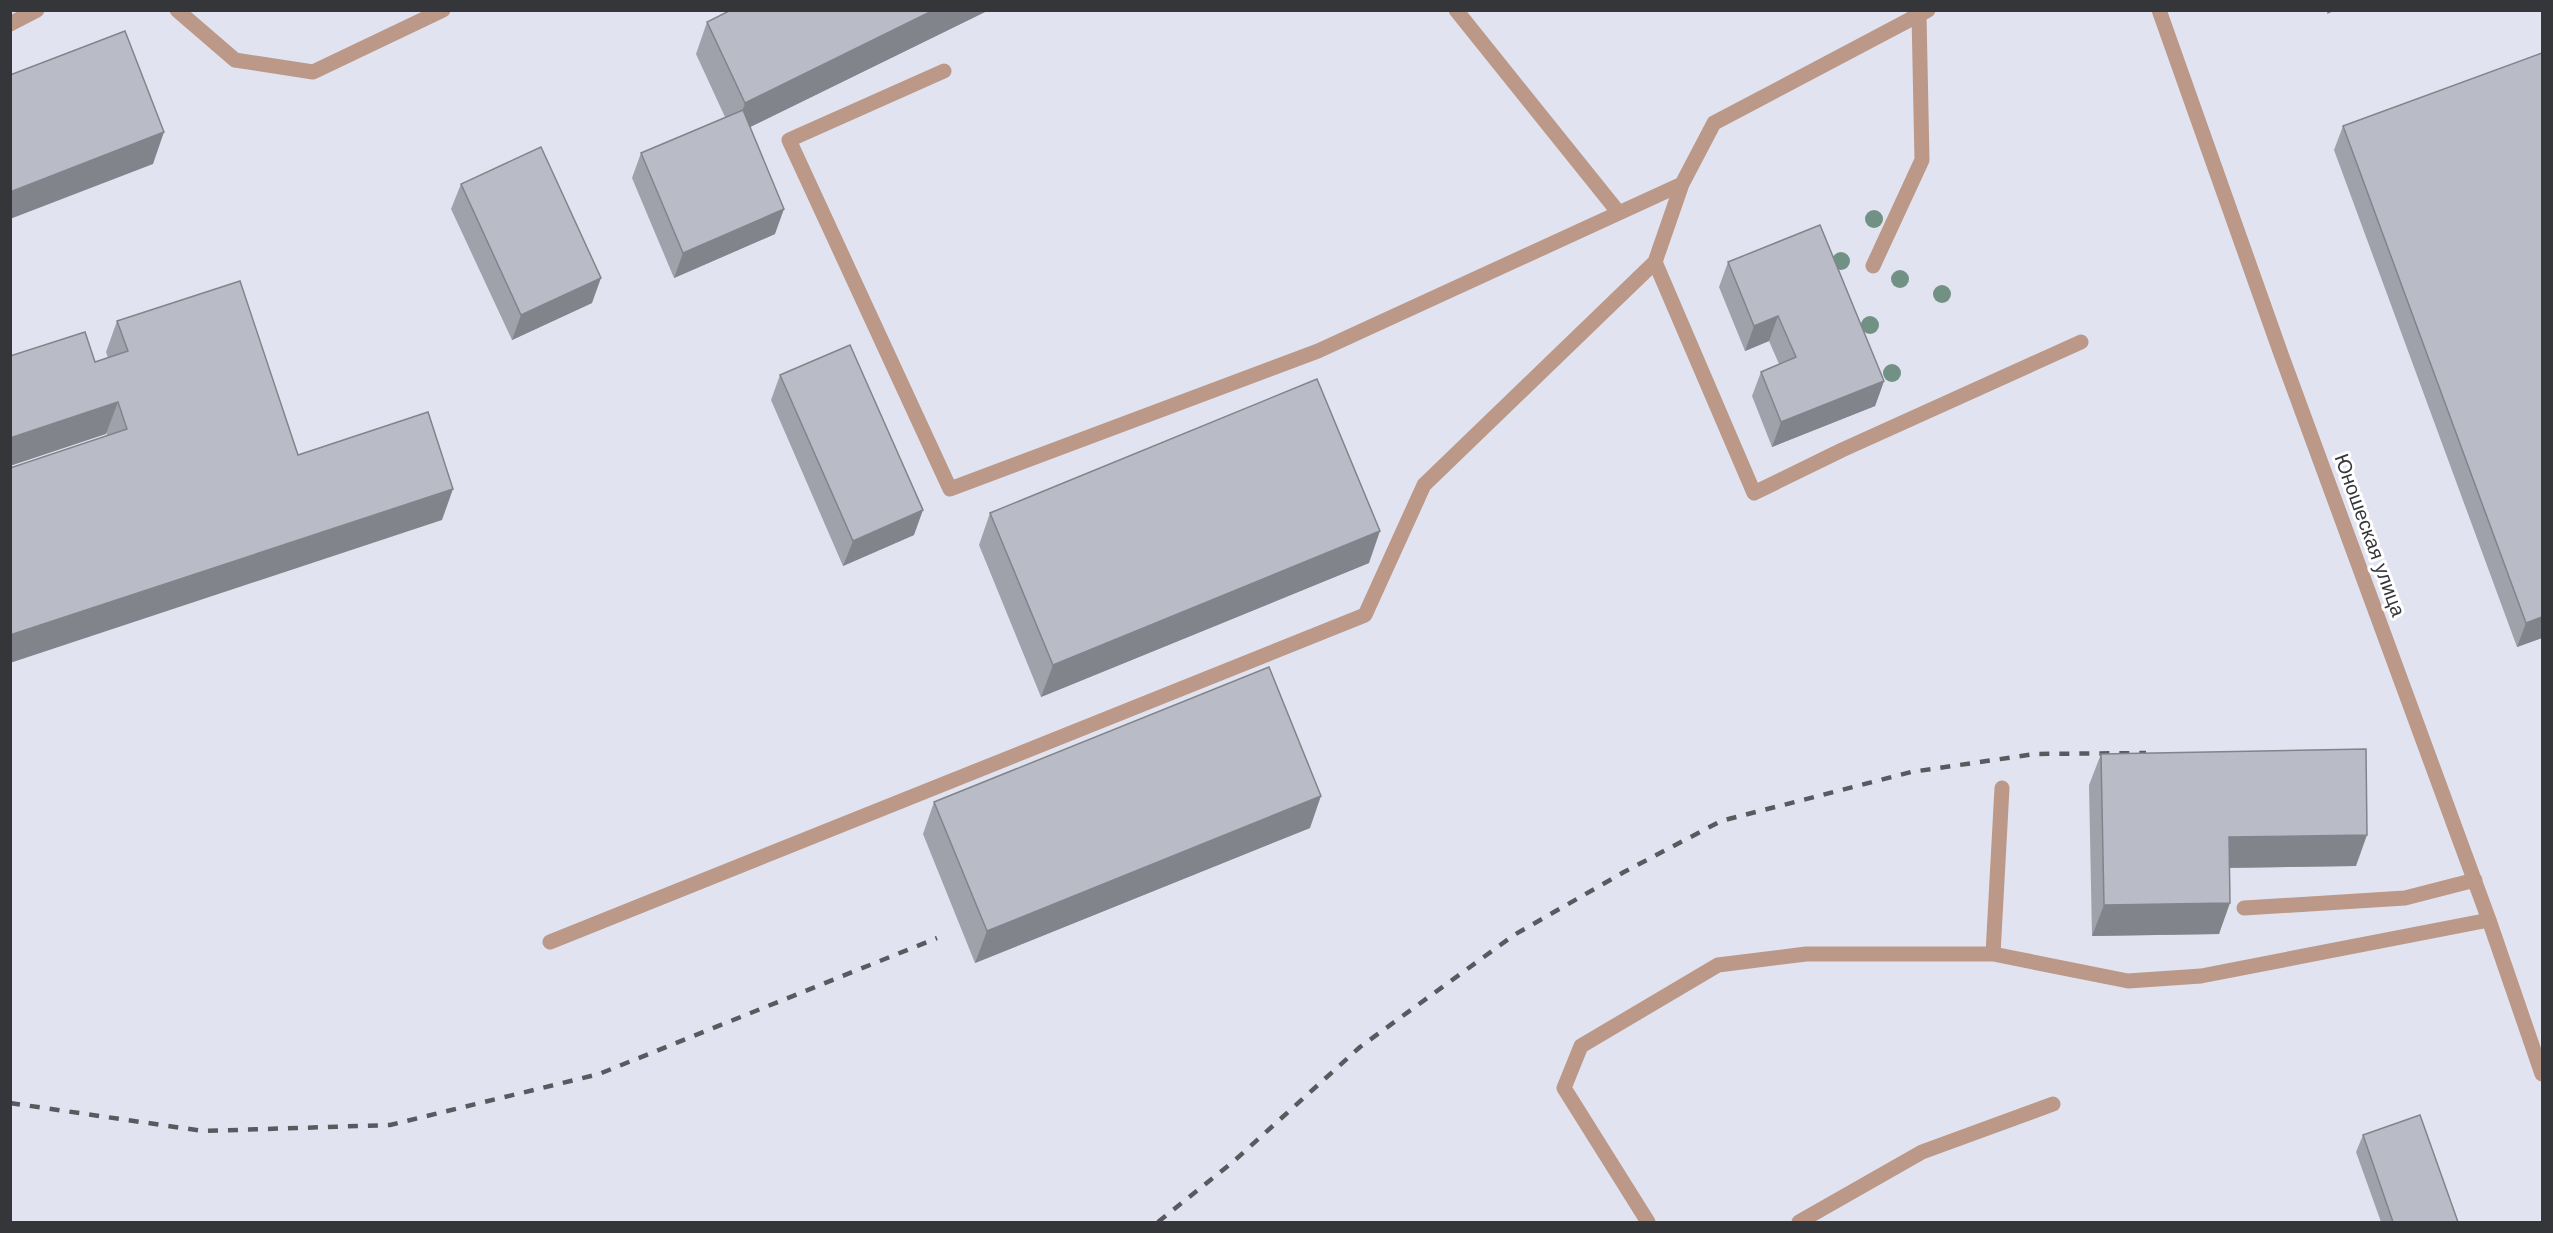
<svg xmlns="http://www.w3.org/2000/svg" width="2553" height="1233" font-family="Arial,sans-serif">
	<style>
		.lines { fill: none; stroke-linecap: round; stroke-linejoin: round }
		.minor { stroke: #bb9887; stroke-width: 15 }
		.rail { stroke: #595a60; stroke-width: 4.5; stroke-dasharray: 10 10; stroke-linecap: butt }
		.tree { fill: #729185 }
		.wall { fill: #9fa2ab }
		.shaded-wall { fill: #82848b }
		.building { fill: #b9bcc7; stroke: #82848b; stroke-width: 1.5 }
		.labels { text-anchor: middle; stroke-width: 6; stroke-linejoin: round; paint-order: stroke }
		.street-label { font-size: 20px; fill: #35363a; stroke: #fff }
	</style>
	<rect width="100%" height="100%" fill="#e1e4f0"/>
	<g class="lines">
		<path class="minor" d="M177,10L235,60L313,72L443,10
			M1456,10L1619,213
			M2159,10L2281,354L2489,920L2542,1074
			M10,24L37,10
			M944,71L789,140L950,489L1318,351L1682,184
			M1655,262L1754,493L1842,450L2081,342
			M1873,266L1922,160L1919,15L1914,10
			M2244,908L2405,898L2475,880
			M550,942L1365,615L1424,485L1655,262L1682,184L1714,123L1928,10
			M1993,954L2002,788
			M1648,1222L1564,1088L1581,1046L1718,965L1806,954H1993L2128,981L2201,976L2489,920
			M1799,1222L1922,1152L2053,1104"/>
		<path class="rail" d="M10,1103L203,1131L390,1125L599,1074L937,938
			M1158,1222L1234,1161L1360,1047L1514,935L1624,872L1721,821L1911,772L2035,754L2146,753"/>
	</g>
	<g class="tree">
		<circle cx="1874" cy="219" r="9"/>
		<circle cx="1841" cy="261" r="9"/>
		<circle cx="1900" cy="279" r="9"/>
		<circle cx="1942" cy="294" r="9"/>
		<circle cx="1870" cy="325" r="9"/>
		<circle cx="1892" cy="373" r="9"/>
	</g>
	<path class="wall" d="M985,12L750,127L775,234L674,278L632,178L641,153L725,117L696,54L707,22Z
		M2343,126L2542,638L2517,647L2334,150Z
		M461,184L592,303L512,340L451,209Z
		M1728,262L1884,381L1875,406L1772,447L1752,396L1761,372L1779,364L1769,341L1745,351L1719,287Z
		M117,321L298,455L442,520L107,436L95,362L108,358L106,352Z
		M780,375L914,535L843,566L771,400Z
		M990,513L1369,563L1041,697L979,545Z
		M2101,754L2356,866L2230,868L2219,934L2092,936L2089,785Z
		M934,802L1310,828L975,963L923,834Z
		M2363,1135L2458,1222H2381L2356,1152Z"/>
	<path class="shaded-wall" d="M934,10H985V12L734,135L745,103Z
		M2328,10H2336L2327,14Z
		M164,132L153,164L10,219V192Z
		M784,209L775,234L674,278L683,253Z
		M601,278L592,303L512,340L521,315Z
		M1778,316L1769,341L1745,351L1754,326Z
		M1884,381L1875,406L1772,447L1781,422Z
		M118,402L106,434L10,466V438Z
		M453,489L442,520L10,663V635Z
		M923,510L914,535L843,566L853,541Z
		M1380,531L1369,563L1041,697L1053,665Z
		M2542,617V638L2517,647L2526,623Z
		M1321,796L1310,828L975,963L987,931Z
		M2367,835L2356,866L2218,868L2229,837Z
		M2230,903L2219,934L2092,936L2104,905Z"/>
	<path class="building" d="M731,10H934L745,103L707,22Z
		M125,31L164,132L10,192V75Z
		M2542,53V617L2526,623L2343,126Z
		M743,110L784,209L683,253L641,153Z
		M541,147L601,278L521,315L461,184Z
		M1820,225L1884,381L1781,422L1761,372L1796,357L1778,316L1754,326L1728,262Z
		M240,281L298,455L428,412L453,489L10,635V468L127,429L118,402L10,438V356L85,332L95,362L128,351L117,321Z
		M850,345L923,510L853,541L780,375Z
		M1317,379L1380,531L1053,665L990,513Z
		M1269,667L1321,796L987,931L934,802Z
		M2366,749L2367,835L2229,837L2230,903L2104,905L2101,754Z
		M2420,1115L2458,1222H2393L2363,1135Z"/>
	<g class="labels">
		<g class="street-label">
			<text transform="translate(2370 535) rotate(70)" y="7">Юношеская улица</text>
		</g>
	</g>
	<rect width="2553" height="1233" fill="none" stroke="#35363a" stroke-width="24"/>
</svg>
